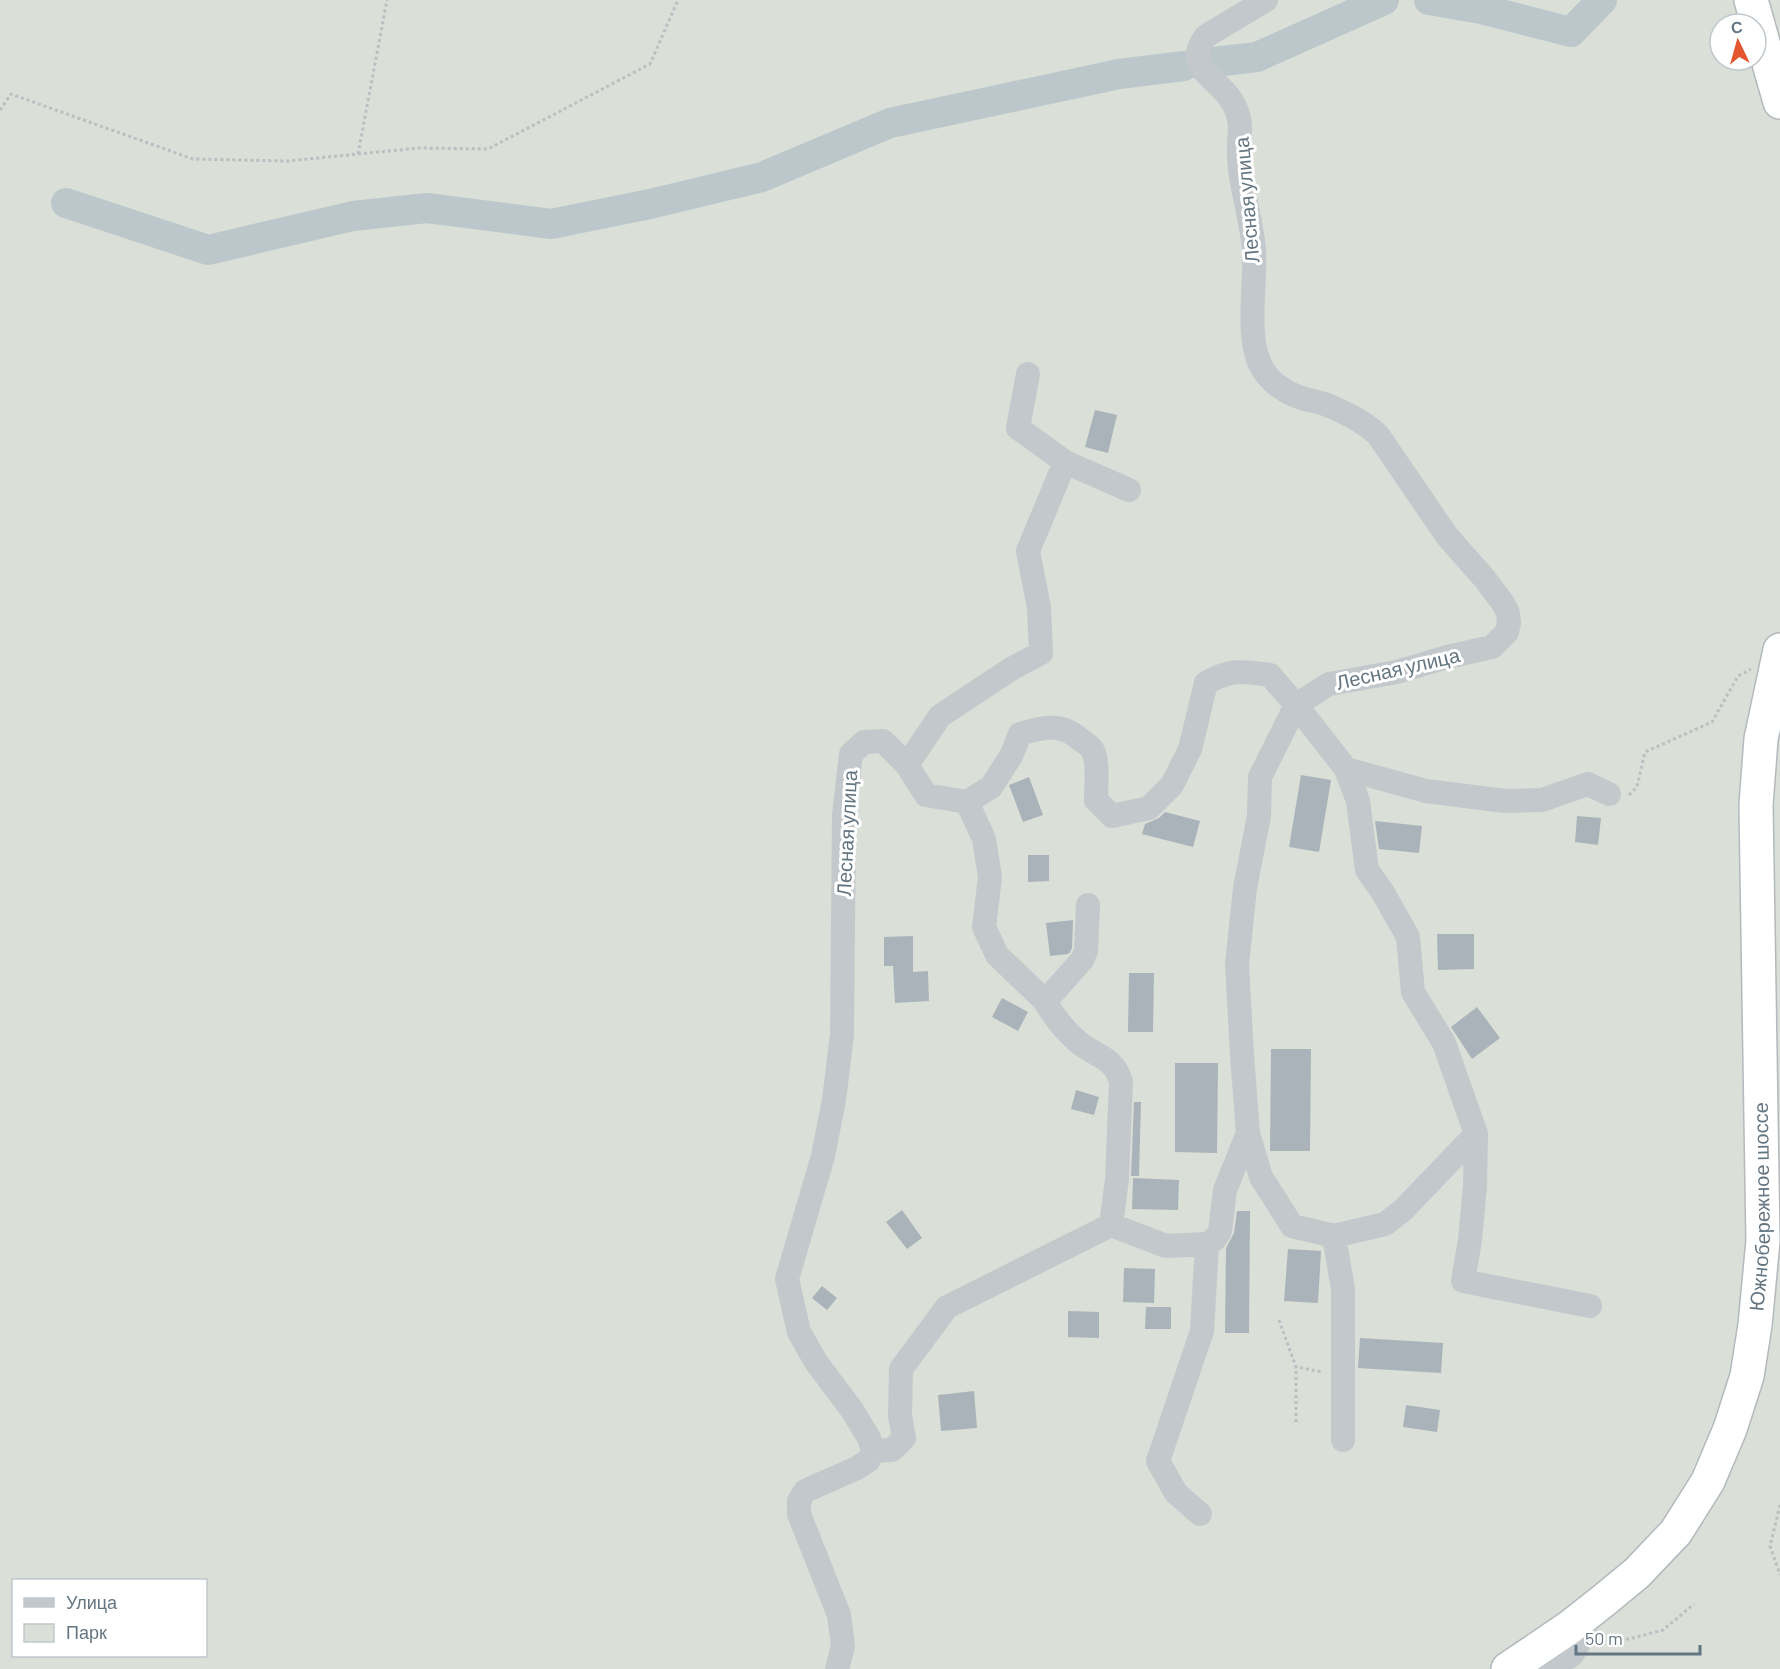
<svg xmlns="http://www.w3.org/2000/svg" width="1780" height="1669" font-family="Barlow,sans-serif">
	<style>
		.green { fill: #dadfd7; fill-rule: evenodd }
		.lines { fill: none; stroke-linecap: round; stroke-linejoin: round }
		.river { stroke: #bbc7cb; stroke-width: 30 }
		.building { fill: #aab3b9 }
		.highway-casing { stroke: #b4b9bd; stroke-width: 36 }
		.path { stroke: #bbbfc2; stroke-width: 3; stroke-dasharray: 3 3; stroke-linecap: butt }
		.minor { stroke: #c3c8cc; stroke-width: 24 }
		.highway { stroke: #fff; stroke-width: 33 }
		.labels { text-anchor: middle; stroke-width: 6; stroke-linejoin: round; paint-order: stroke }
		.street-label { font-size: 20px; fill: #657683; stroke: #fff }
	</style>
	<rect width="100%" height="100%" fill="#fafaf8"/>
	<path class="green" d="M0,0H1780V1669H0ZM1720,24H1756V60H1720ZM14,1580H206V1656H14Z"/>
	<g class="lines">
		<path class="river" d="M1429,0L1481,9L1571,32L1602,0
			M1214,62L1257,57L1384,0
			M66,203L208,250L353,216L427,208L551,224L650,204L762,177L890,123L1119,74L1184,66"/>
	</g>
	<path class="building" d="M1095,410L1117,415L1108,453L1085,447Z
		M1301,775L1331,780L1319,852L1289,847Z
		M1029,777L1043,815L1023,822L1009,785Z
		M1165,812L1200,821L1193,847L1142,834L1145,824L1159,818Z
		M1577,816L1601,818L1598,845L1575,842Z
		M1375,821L1422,826L1419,853L1379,849Z
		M1028,855H1049V881L1028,882Z
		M1073,920L1072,948L1070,952L1068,954L1050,956L1046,923Z
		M1437,934H1474V969L1438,970Z
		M913,936V972L928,971L929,1001L895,1003L893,966H884V937Z
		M1129,973H1154L1153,1032H1128Z
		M1002,998L1028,1012L1018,1031L992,1017Z
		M1477,1007L1500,1038L1472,1059L1451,1027Z
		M1271,1049H1311L1310,1151H1270Z
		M1175,1063H1218L1217,1153L1175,1152Z
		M1076,1090L1099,1097L1094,1115L1071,1109Z
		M1134,1102H1141L1139,1176H1131Z
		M1133,1178L1179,1180L1178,1210L1132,1209Z
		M902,1210L922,1238L907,1249L886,1222Z
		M1237,1211H1250L1249,1333H1225L1226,1248L1234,1233Z
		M1288,1249L1321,1251L1318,1303L1284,1301Z
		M1124,1268L1155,1269L1154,1303L1123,1302Z
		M822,1286L837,1298L827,1310L812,1298Z
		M1146,1307H1171V1329H1145Z
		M1068,1311L1099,1312V1338L1068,1337Z
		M1360,1338L1443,1343L1441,1373L1358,1368Z
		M974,1391L977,1428L941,1431L938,1395Z
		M1406,1405L1440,1410L1437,1432L1403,1427Z"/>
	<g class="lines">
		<defs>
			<g id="highway">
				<path d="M1751,0L1780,102"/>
				<path id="s1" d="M1508,1669L1570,1627L1603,1601L1637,1573L1676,1532L1708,1481L1730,1429L1747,1376L1755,1325L1763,1241L1756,805L1761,739L1780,650"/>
			</g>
		</defs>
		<use href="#highway" class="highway-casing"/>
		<path class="path" d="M0,110L11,94L193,159L288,161L358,154L387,0
			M358,154L420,148L488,149L650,64L678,0
			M1629,795L1637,787L1645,752L1712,722L1738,676L1751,669
			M1279,1320L1296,1367L1323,1372
			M1296,1422V1367
			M1780,1505L1770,1546L1780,1575
			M1602,1638L1629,1639L1663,1630L1694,1604"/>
		<path class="minor" d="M1028,374L1018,428L1065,462
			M907,765L940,716L1011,669L1041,653L1039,608L1028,551L1065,462L1129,490
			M1346,769L1426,791L1505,801L1542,800L1588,784L1609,794
			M967,802L984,839L990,877L984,927L997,955L1044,1000
			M1248,1133L1261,1177L1292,1226L1334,1236L1385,1224L1403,1210L1476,1134
			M1111,1225L1166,1246L1207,1244L1215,1239L1220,1231L1225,1190L1248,1133L1242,1055L1237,964L1245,888L1259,816L1260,777L1296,705L1346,769L1358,801L1367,870L1382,891L1408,937L1413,992L1444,1043L1476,1134L1475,1186L1470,1240L1463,1281L1590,1306
			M1334,1236L1343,1289V1440
			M873,1451L892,1450L904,1438L900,1416L901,1369L947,1307L1111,1225L1117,1179L1121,1082C1115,1057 1094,1056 1077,1041C1064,1030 1053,1015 1044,1000L1050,996L1082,960L1086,951L1088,905
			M1200,1514L1176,1493L1158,1461L1202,1331L1207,1244
			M837,1669L843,1646L839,1615L799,1514V1501L805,1491L857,1468L869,1460L873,1451L869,1438L852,1410L816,1362L799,1332L787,1279L823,1156L834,1100L842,1034L844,815L851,754L864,742L883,741L907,765L926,795L967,802L991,787L1011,756L1020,734C1044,727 1061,722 1081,740C1084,742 1090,746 1092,749C1099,760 1096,787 1096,800L1112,816L1149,808L1172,785L1190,749L1206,683C1231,669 1242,671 1270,675L1296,705L1329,684L1397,672L1447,657L1492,647L1507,632L1509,623L1508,613L1503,603L1484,578L1447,536L1378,435C1363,421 1346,413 1327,405C1320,402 1312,401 1305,399C1287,394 1268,382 1260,364C1246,335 1256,283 1254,251C1252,219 1240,188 1239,156C1238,147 1240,138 1240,129C1240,115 1234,102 1225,92C1208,73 1185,64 1206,36L1266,0
			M1549,1669L1572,1655L1585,1632"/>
		<use href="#highway" class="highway"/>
	</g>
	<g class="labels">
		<g class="street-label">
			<text transform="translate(1247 200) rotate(-95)" y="7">Лесная улица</text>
			<text transform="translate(1398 669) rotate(-13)" y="7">Лесная улица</text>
			<text transform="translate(847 833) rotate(-87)" y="7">Лесная улица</text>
			<text dy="7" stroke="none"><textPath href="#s1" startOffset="560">Южнобережное шоссе</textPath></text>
		</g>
	</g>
	<rect x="12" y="1579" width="195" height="78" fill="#ffffff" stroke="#c1c8cd" stroke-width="1.5"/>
	<rect x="24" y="1598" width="30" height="9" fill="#c3c8cc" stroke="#c1c8cd" stroke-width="1.5"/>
	<text x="66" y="1609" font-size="18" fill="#657683">Улица</text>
	<rect x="24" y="1624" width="30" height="18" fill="#dadfd7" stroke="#c1c8cd" stroke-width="1.5"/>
	<text x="66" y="1639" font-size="18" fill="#657683">Парк</text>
	<g transform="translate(1738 42) rotate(355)"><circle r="28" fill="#ffffff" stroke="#c1c8cd" stroke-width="1.5"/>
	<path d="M0-4.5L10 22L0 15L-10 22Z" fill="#e4572e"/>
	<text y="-9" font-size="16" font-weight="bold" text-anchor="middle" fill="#657683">С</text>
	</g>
	<path d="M1576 1645v9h124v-9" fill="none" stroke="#657683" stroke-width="3"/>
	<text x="1585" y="1645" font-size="18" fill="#657683" stroke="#ffffff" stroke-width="4.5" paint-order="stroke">50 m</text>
</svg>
